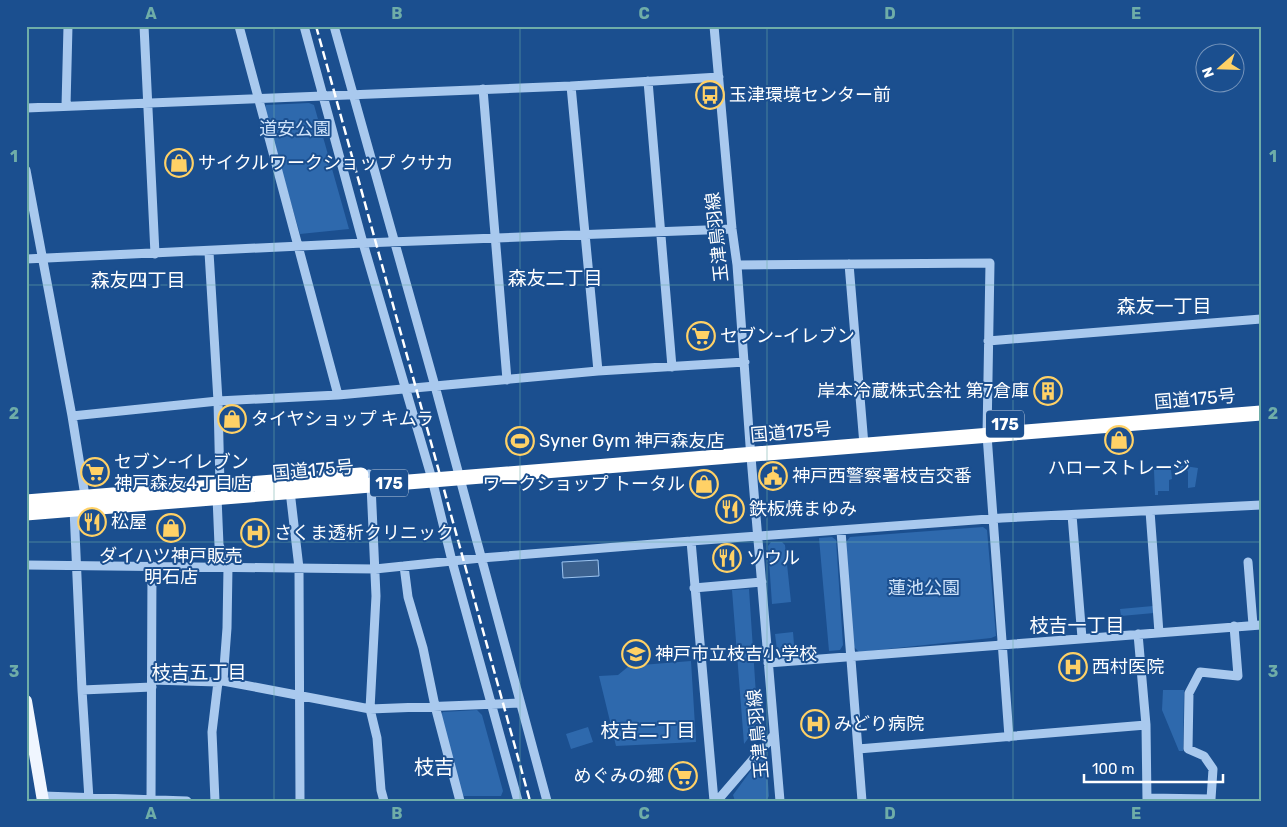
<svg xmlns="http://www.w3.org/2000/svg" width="1287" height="827" font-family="Rubik,'Noto Sans JP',sans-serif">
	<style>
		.green { fill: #2e69ad }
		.water { fill: #3c6290; stroke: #9cc4f0 }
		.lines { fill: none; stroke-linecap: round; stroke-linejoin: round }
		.minor { stroke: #a9c9ee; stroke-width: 9 }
		.major { stroke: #f0f6ff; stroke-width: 12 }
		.highway { stroke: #fff; stroke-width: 15 }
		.rail { stroke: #fff; stroke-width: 2.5; stroke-dasharray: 9 4; stroke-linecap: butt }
		.grid { fill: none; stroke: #6fada8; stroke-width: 1; stroke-opacity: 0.55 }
		.labels { text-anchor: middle; stroke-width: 4; stroke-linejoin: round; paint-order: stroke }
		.shield { fill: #1b4f8f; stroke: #bbcadd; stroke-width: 1 }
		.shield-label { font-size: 16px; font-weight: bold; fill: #fff }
		.poi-label { font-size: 18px; fill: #fff; stroke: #1b4f8f; text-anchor: start }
		.park-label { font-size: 18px; fill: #cfe3fa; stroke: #1b4f8f }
		.street-label { font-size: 18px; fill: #fff; stroke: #1b4f8f }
		.neighbourhood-label { font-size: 19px; fill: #fff; stroke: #1b4f8f }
		.quarter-label { font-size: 20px; fill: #fff; stroke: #1b4f8f }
		.neatline { fill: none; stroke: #6fada8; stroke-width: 2 }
		.grid-label { font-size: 16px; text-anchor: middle; font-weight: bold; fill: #6fada8 }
	</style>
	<rect width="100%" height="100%" fill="#1b4f8f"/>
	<path class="green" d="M309,103L314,105L349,229L300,234L264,110L266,105Z
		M1178,465L1198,468L1195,487L1188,488V471L1178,470Z
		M1154,470H1171L1172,479L1169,480V491H1158V495H1155Z
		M983,527L987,530L996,636L991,638L859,652L853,646L846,542L850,537Z
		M832,537L836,540L843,645L840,650L829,651L819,538Z
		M771,542H782L785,545L791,602L772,604L768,546Z
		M749,589L758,725L744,744L732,590Z
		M1153,606L1154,613L1121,616L1120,609Z
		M793,632L795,656L778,658L775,634Z
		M691,661L696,742L616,746L599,676L618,675L629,666Z
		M1163,690H1184L1183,751H1179L1162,710Z
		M477,710L482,715L503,791L501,796H464L461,794L440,716L443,712Z
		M588,727L593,742L571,749L566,734Z
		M760,758H766L769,796L767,800L735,801L733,795Z"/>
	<path class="water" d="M598,560L599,576L563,578L562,562Z"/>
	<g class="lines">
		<path class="minor" d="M144,26L155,254
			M239,26L338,395
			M304,26L363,243L432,479L452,561L518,801
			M334,26L435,386L547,801
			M714,26L732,229L737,265L750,445L780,801
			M648,81L672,367
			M571,86L598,371
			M483,89L507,380
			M66,106L68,26
			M26,108L571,86L719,77
			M26,170L72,416L86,502
			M209,252L218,401L220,486L217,497L219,545L228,567L227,628L223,681L218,682L212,732L215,801
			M26,259L363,243L732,229
			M849,264L864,445
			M737,265L990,263L987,435L1009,737
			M988,341L1261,319
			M72,416L218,401L338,395L598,371L745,362
			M369,474L371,485L376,596L370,709L377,738L381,790L384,801
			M290,491L299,568L300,801
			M74,509L82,690L89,799
			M1150,511L1159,633
			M1072,515L1082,638
			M841,531L862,801
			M691,541L714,801
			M1248,562L1253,625
			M26,565L375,569L481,558L691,541L1002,518L1261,505
			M404,566L408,597L423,648L435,706L460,801
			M694,588L762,582
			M1138,634L1146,725L1147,801
			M768,663L1261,625
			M152,680L218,682
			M223,681L370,709L520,703
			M82,690L152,687
			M858,749L1146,725
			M43,796L187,801
			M1148,798L1211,799L1213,769L1204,756L1188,749L1189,693L1200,672L1238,676L1234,626
			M151,801L152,566
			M717,801L774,735"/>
		<path class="major" d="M26,701L43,801"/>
		<path class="highway" d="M26,502L361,475
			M26,513L1261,413"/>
		<path class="rail" d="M316,26L530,801"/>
	</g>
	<path class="grid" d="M274,26V801M520,26V801M767,26V801M1013,26V801M26,285H1261M26,542H1261"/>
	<defs>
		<symbol id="bus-ring" viewBox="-11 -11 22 22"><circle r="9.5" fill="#1b4f8f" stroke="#ffd166" stroke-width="1.5"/><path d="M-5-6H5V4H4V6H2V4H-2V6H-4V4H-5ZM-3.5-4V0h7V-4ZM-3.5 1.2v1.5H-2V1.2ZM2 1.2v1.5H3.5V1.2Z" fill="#ffd166"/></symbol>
		<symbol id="shop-ring" viewBox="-11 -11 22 22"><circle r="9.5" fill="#1b4f8f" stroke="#ffd166" stroke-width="1.5"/><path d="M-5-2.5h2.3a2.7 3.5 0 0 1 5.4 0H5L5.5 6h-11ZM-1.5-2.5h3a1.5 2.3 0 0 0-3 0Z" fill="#ffd166"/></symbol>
		<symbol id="supermarket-ring" viewBox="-11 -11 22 22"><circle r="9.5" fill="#1b4f8f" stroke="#ffd166" stroke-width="1.5"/><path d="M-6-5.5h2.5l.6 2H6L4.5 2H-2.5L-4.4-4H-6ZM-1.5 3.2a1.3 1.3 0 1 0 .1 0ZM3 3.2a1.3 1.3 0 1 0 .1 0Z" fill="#ffd166"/></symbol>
		<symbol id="building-ring" viewBox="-11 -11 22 22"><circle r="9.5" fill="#1b4f8f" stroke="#ffd166" stroke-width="1.5"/><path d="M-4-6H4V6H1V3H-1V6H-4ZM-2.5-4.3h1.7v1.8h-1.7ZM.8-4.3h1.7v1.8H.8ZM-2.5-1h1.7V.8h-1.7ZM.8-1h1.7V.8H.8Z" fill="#ffd166"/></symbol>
		<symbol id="stadium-ring" viewBox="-11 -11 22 22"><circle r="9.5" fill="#1b4f8f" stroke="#ffd166" stroke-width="1.5"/><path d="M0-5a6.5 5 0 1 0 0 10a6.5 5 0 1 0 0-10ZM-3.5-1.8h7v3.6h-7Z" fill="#ffd166"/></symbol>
		<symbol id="civic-ring" viewBox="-11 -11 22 22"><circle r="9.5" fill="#1b4f8f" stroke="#ffd166" stroke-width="1.5"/><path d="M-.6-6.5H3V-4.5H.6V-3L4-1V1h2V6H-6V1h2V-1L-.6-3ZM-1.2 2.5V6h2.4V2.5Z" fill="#ffd166"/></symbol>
		<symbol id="restaurant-ring" viewBox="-11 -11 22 22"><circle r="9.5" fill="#1b4f8f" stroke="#ffd166" stroke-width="1.5"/><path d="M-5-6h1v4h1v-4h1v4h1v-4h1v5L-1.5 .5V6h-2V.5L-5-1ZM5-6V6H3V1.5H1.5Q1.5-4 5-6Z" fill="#ffd166"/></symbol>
		<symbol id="hospital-ring" viewBox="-11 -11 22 22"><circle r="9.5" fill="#1b4f8f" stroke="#ffd166" stroke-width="1.5"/><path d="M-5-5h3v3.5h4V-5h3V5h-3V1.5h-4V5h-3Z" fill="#ffd166"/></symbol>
		<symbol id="school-ring" viewBox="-11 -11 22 22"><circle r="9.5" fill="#1b4f8f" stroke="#ffd166" stroke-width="1.5"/><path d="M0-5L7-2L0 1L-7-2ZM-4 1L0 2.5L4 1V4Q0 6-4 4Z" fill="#ffd166"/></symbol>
	</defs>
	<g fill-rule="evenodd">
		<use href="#bus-ring" x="694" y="79" width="32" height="32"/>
		<use href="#shop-ring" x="163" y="147" width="32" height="32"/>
		<use href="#supermarket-ring" x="685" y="320" width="32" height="32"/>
		<use href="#building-ring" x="1032" y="375" width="32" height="32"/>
		<use href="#shop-ring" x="216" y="403" width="32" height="32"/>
		<use href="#shop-ring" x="1103" y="424" width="32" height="32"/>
		<use href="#stadium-ring" x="504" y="425" width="32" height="32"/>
		<use href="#supermarket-ring" x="79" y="456" width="32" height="32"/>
		<use href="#civic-ring" x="757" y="460" width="32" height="32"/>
		<use href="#shop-ring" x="688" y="468" width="32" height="32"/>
		<use href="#restaurant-ring" x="714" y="493" width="32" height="32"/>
		<use href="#restaurant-ring" x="76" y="506" width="32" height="32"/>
		<use href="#shop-ring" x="155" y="512" width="32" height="32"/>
		<use href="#hospital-ring" x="239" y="517" width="32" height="32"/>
		<use href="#restaurant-ring" x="711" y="542" width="32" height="32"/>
		<use href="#school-ring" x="620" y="638" width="32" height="32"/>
		<use href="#hospital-ring" x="1057" y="651" width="32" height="32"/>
		<use href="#hospital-ring" x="799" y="708" width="32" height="32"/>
		<use href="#supermarket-ring" x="667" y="760" width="32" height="32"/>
	</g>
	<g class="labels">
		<g class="shield">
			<rect x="986" y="410.5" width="38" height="27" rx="4"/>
			<rect x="370" y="469.5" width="38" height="27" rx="4"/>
		</g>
		<g class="shield-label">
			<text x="1005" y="430">175</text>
			<text x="389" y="489">175</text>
		</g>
		<g class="poi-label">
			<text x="729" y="101">玉津環境センター前</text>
			<text x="198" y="169">サイクルワークショップ クサカ</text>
			<text x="720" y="342">セブン-イレブン</text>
			<text x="1029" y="397" text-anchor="end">岸本冷蔵株式会社 第7倉庫</text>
			<text x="251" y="425">タイヤショップ キムラ</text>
			<text x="539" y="447">Syner Gym 神戸森友店</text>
			<text x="114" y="468">セブン-イレブン<tspan x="114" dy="21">神戸森友4丁目店</tspan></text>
			<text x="1119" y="474" text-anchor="middle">ハローストレージ</text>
			<text x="792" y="482">神戸西警察署枝吉交番</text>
			<text x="685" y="490" text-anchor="end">ワークショップ トータル</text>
			<text x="749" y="515">鉄板焼まゆみ</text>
			<text x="111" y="528">松屋</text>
			<text x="274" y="539">さくま透析クリニック</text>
			<text x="171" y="562" text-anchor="middle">ダイハツ神戸販売<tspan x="171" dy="21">明石店</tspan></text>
			<text x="746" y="564">ソウル</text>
			<text x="655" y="660">神戸市立枝吉小学校</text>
			<text x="1092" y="673">西村医院</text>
			<text x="834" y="730">みどり病院</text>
			<text x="664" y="782" text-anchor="end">めぐみの郷</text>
		</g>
		<g class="park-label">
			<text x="295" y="135">道安公園</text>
			<text x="924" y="594">蓮池公園</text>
		</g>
		<g class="street-label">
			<text transform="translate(717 237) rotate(-96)" y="6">玉津鳥羽線</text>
			<text transform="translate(1195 399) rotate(-5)" y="6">国道175号</text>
			<text transform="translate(791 432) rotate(-5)" y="6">国道175号</text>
			<text transform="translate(313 470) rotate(-5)" y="6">国道175号</text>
			<text transform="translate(758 734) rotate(-95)" y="6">玉津鳥羽線</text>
		</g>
		<g class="neighbourhood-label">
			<text x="555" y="285">森友二丁目</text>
			<text x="138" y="287">森友四丁目</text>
			<text x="1164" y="313">森友一丁目</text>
			<text x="1077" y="632">枝吉一丁目</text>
			<text x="199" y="679">枝吉五丁目</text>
			<text x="648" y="737">枝吉二丁目</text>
		</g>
		<g class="quarter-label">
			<text x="434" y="774">枝吉</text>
		</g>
	</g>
	<rect width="1287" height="827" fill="none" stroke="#1b4f8f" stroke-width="55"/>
	<g transform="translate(1220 68) rotate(250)"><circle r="24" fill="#1b4f8f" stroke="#7695bc"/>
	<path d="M0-4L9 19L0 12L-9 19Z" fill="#ffd166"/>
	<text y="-8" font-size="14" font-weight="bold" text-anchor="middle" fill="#ffffff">N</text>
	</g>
	<path d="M1084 774v8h139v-8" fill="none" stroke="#ffffff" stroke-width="2.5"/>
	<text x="1092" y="774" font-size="15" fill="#ffffff" stroke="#1b4f8f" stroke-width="4" paint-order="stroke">100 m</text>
	<rect x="28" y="28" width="1232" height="772" class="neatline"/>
	<g class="grid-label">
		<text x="151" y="19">A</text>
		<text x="397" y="19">B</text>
		<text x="644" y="19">C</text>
		<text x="890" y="19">D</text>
		<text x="1136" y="19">E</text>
		<text x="14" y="162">1</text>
		<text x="1273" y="162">1</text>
		<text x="14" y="419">2</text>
		<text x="1273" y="419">2</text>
		<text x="14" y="677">3</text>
		<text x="1273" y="677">3</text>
		<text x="151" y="819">A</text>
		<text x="397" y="819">B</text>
		<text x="644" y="819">C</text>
		<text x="890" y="819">D</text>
		<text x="1136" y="819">E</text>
	</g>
</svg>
